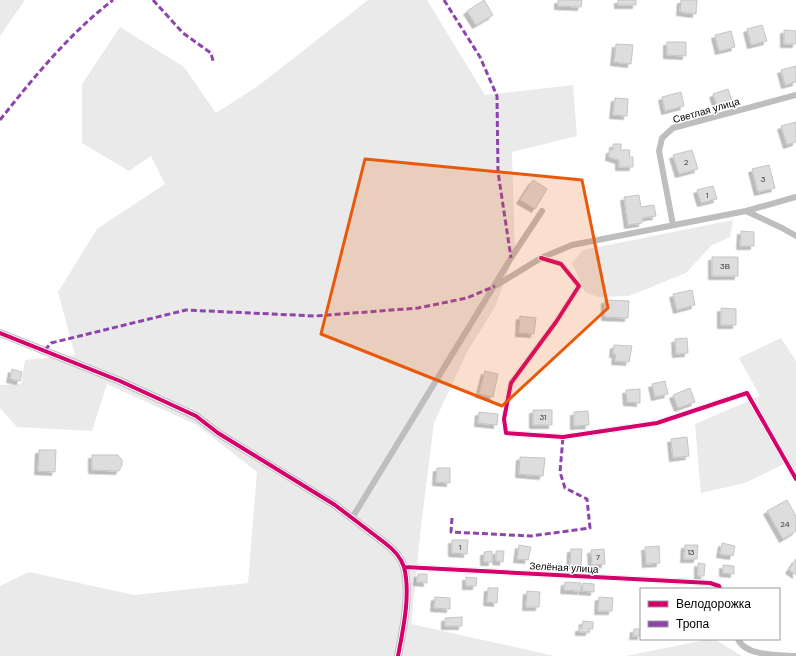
<svg xmlns="http://www.w3.org/2000/svg" width="796" height="656" font-family="'DM Sans',sans-serif">
	<style>
		.green { fill: #eaeaea }
		.building { fill: #ddd; stroke: #c5c5c5; filter: url(#shadow) }
		.lines { fill: none; stroke-linecap: round; stroke-linejoin: round }
		.minor { stroke: #bebebe; stroke-width: 6 }
		.tertiary { stroke: #bebebe; stroke-width: 8 }
		.quiet { stroke: #8e44ad; stroke-width: 3; stroke-dasharray: 6 3; stroke-linecap: butt }
		.cycleway-casing { stroke: #fff; stroke-width: 6 }
		.cycleway { stroke: #d6006c; stroke-width: 4 }
		.marked { fill: #e8590c; fill-opacity: 0.2; stroke: #e8590c; stroke-width: 3; stroke-linejoin: round }
		.labels { text-anchor: middle; stroke-width: 3; stroke-linejoin: round; paint-order: stroke }
		.number-label { font-size: 8px; fill: #373737 }
		.street-label { font-size: 10px; fill: #000; stroke: #fff }
	</style>
	<defs>
		<filter id="shadow"><feDropShadow dx="-3.5" dy="3.5" stdDeviation="0" flood-color="#0004"/></filter>
	</defs>
	<rect width="100%" height="100%" fill="#fff"/>
	<path class="green" d="M0,0H25L0,36Z
		M368,0H427L485,95L573,85L577,136L512,152L515,252L495,307L467,352L434,423L421,526L411,624L555,656H0V586L29,572L134,595L248,583L257,472L197,425L107,384L92,431L17,427L0,408V385L21,384L25,360L75,355L58,292L97,229L165,184L151,156L129,171L82,143V84L120,27L184,67L216,113L258,86Z
		M733,220L730,237L712,245L686,273L629,296L598,297L585,292L572,263L583,250Z
		M781,338L796,361V477L786,463L745,483L701,493L695,424L760,396L739,358Z
		M710,639H714L742,656H626Z"/>
	<path class="building" d="M484,0L493,15L476,25L467,11Z
		M558,0H582L581,7L558,6Z
		M618,0H636V5H618Z
		M681,0H697L696,14L680,12Z
		M762,25L767,41L751,45L747,29Z
		M784,30L796,31V44H784Z
		M731,31L735,47L719,51L715,35Z
		M667,42H686V56L667,55Z
		M616,44L633,45L631,64L614,62Z
		M796,66V82L785,85L781,70Z
		M728,89L732,101L717,106L713,94Z
		M681,92L684,106L665,111L662,97Z
		M615,98L628,99L627,116L613,115Z
		M796,122V142L787,145L781,126Z
		M613,144H621V150H630L629,157H633V167H619V160L609,157L610,150H613Z
		M692,150L698,169L679,174L673,155Z
		M769,165L775,188L758,192L752,169Z
		M533,180L547,189L535,209L520,200Z
		M713,186L717,199L701,203L697,190Z
		M639,195L641,207L654,205L656,216L642,218V223L628,225L624,197Z
		M741,231L754,232V246H740Z
		M712,257H738V276H712Z
		M692,290L695,305L677,310L673,294Z
		M605,300L629,301L628,318L605,317Z
		M721,308L736,309V325H721Z
		M520,316L536,318L534,334L519,333Z
		M687,338L688,353L676,354L675,339Z
		M614,345L632,346L629,362L615,361L616,354H613Z
		M12,369L22,372L20,381L10,379Z
		M485,371L498,374L493,397L479,394Z
		M665,381L668,394L655,397L652,384Z
		M690,388L695,402L678,408L673,395Z
		M640,389V403L627,402L626,390Z
		M533,410H552V425H533Z
		M588,411L589,425L574,426V412Z
		M479,412L498,414L497,425L478,423Z
		M687,437L689,456L673,458L671,439Z
		M39,450H56L55,472L38,471Z
		M92,455H118L122,460V465L119,471L92,470Z
		M520,457L545,458L543,476L519,474Z
		M437,468H450V483L436,482Z
		M787,500L796,516V531L783,539L767,511Z
		M452,540H468L467,554L452,553Z
		M722,543L735,546L733,556L720,554Z
		M519,545L531,547L528,560L517,559Z
		M685,545H698L697,559H684Z
		M659,546L660,563L646,564L645,547Z
		M571,549H582L581,566L570,565Z
		M604,549L605,564L592,565L591,550Z
		M492,551V562H484V552Z
		M496,551H504L503,562L496,561Z
		M796,559V575L789,570Z
		M698,563L705,564L704,576H698Z
		M723,565L734,566V574L723,573Z
		M418,574H427V583L417,582Z
		M466,577L477,578L476,586H466Z
		M565,582L581,583V591L564,590Z
		M583,583L594,584V592L582,591Z
		M488,588H498L497,603L487,602Z
		M527,591L540,592L539,607H526Z
		M435,597L450,598V609L434,608Z
		M599,597L613,598L612,611H598Z
		M462,617V626H445V618Z
		M583,621L593,622V629H589V632H579V628H582Z
		M634,629H641V636H633Z"/>
	<g class="lines">
		<path class="minor" d="M746,211L796,197
			M673,225L659,151L662,138L673,128L796,95
			M541,258L561,264L579,286L556,322L511,383L504,419L506,433L563,437L657,423L747,393L796,479
			M497,285L541,258L572,245L746,211L782,228L796,236
			M352,518L511,258L542,211
			M404,567L710,583L719,586L720,589
			M738,639C745,656 777,655 795,656"/>
		<path class="tertiary" d="M0,333L120,381L196,416L218,433L335,505L385,543C393,549 401,558 404,567C411,594 403,630 398,656"/>
		<path class="quiet" d="M153,0L183,33L211,53L213,61
			M444,0L480,57L497,96L498,172L511,258
			M0,120C34,77 69,34 113,0
			M45,350L51,343L186,310L315,316L418,308L467,298L495,286
			M452,518L451,532L531,536L590,528L587,499L565,488L560,472L563,437"/>
		<defs>
			<path id="cycleway" d="M541,258L561,264L579,286L556,322L511,383L504,419L506,433L563,437L657,423L747,393L796,479
				M0,333L120,381L196,416L218,433L335,505L385,543C393,549 401,558 404,567C411,594 403,630 398,656
				M404,567L710,583L719,586L720,589"/>
		</defs>
		<use href="#cycleway" class="cycleway-casing"/>
		<use href="#cycleway" class="cycleway"/>
	</g>
	<path class="marked" d="M365,159L582,180L608,308L502,406L321,334Z"/>
	<g class="labels">
		<g class="number-label">
			<text x="686" y="165">2</text>
			<text x="763" y="182">3</text>
			<text x="707" y="198">1</text>
			<text x="725" y="269">3В</text>
			<text x="543" y="420">31</text>
			<text x="785" y="527">24</text>
			<text x="460" y="550">1</text>
			<text x="691" y="555">13</text>
			<text x="598" y="560">7</text>
		</g>
		<g class="street-label">
			<text transform="translate(706 110) rotate(-16)" y="4">Светлая улица</text>
			<text transform="translate(564 567) rotate(3)" y="4">Зелёная улица</text>
		</g>
	</g>
	<rect x="640" y="588" width="140" height="52" fill="#ffffff" stroke="#999999"/>
	<rect x="648" y="601" width="20" height="6" fill="#d6006c" stroke="#999999"/>
	<text x="676" y="608" font-size="12" fill="#000000">Велодорожка</text>
	<rect x="648" y="621" width="20" height="6" fill="#8e44ad" stroke="#999999"/>
	<text x="676" y="628" font-size="12" fill="#000000">Тропа</text>
</svg>
